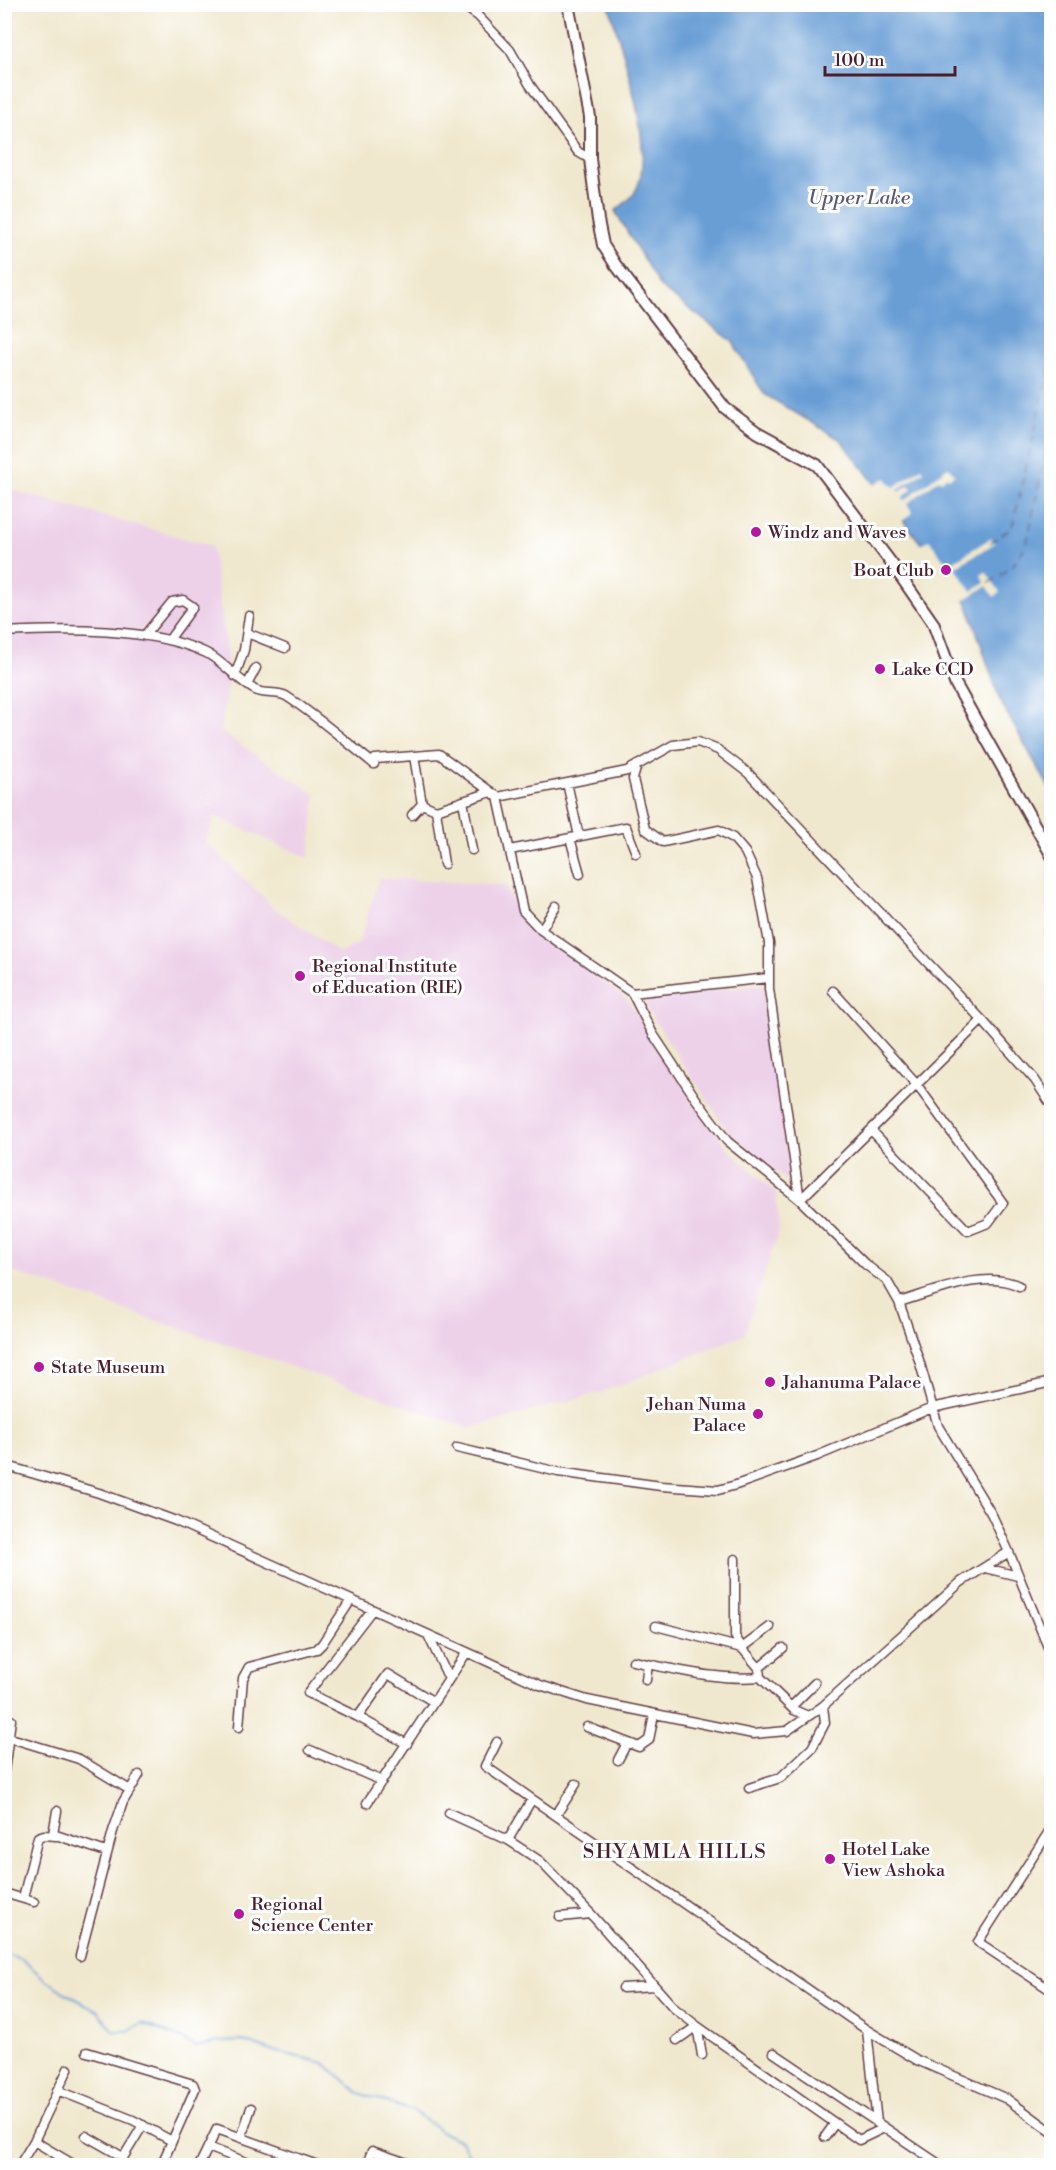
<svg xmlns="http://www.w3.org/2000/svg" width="1056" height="2170" font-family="'Libre Bodoni',serif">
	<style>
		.built { fill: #edd1e9 }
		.water { fill: #699ed5; stroke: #5a5e80; stroke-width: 1.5 }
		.pier { fill: #f0e8ce }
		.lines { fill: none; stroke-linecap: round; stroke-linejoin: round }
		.stream { stroke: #699ed5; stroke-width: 2 }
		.ferry { stroke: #585877; stroke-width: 1.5; stroke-dasharray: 8 6; stroke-linecap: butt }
		.minor-casing { stroke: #633d43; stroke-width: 11 }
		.tertiary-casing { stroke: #633d43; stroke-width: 14 }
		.minor { stroke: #fff; stroke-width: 8 }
		.tertiary { stroke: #fff; stroke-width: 10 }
		.poi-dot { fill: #b5179e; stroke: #fff; stroke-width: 2 }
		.labels { text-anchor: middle; stroke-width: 6; stroke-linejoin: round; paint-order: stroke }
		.poi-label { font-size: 18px; fill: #4a1f2b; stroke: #fff; text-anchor: start }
		.water-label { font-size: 20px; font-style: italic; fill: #585877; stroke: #fff }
		.neighbourhood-label { font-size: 20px; letter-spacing: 1.5px; fill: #4a1f2b; stroke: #fff }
	</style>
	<rect width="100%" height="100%" fill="#fff"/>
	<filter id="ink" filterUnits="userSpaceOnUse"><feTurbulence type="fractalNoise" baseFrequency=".0167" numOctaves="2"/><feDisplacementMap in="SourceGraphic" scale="12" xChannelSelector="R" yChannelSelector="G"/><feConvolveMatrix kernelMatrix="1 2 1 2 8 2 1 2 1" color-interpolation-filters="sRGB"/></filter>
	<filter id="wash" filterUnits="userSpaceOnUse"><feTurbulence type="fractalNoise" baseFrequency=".008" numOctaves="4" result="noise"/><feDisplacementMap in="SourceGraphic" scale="24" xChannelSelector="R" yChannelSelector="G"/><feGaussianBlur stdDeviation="1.35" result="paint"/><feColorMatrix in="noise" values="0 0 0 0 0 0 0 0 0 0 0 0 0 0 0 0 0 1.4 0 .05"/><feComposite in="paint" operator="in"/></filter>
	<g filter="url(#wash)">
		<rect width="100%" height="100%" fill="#f0e8ce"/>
		<path class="built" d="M4,488L212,546L227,655L228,685L220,731L316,795L309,858L214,816L206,842L276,910L340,953L359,943L379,878L504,885L524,923L627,999L699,1110L729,1150L776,1193L779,1230L744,1335L602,1392L471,1428L5,1269Z
			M764,984L794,1180L793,1186L729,1133L647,1009V1001Z"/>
		<path class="water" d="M609,5H1051V791L1000,701L967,603L841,440L764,394L732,341L660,287L615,211C621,206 631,199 635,192C658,153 621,48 609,5Z"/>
		<path class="pier" d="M948,467L955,474L949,478L946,476L942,481L939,479L907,504L913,513L901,522L873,486L885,478L894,487L922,468L924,471L897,490L899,492L909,485L912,489L902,498L905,500Z
			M991,538L995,543L955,567L972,591L985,583L981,575L986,572L1000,592L994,597L987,586L962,601L919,546L929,540L948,565Z"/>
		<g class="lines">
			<path class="stream" d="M4,1953L23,1960L45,1979L65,1993L98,2011L114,2031H128L142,2023L181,2038L196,2047L218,2042L244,2041L269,2050L324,2063L359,2093L413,2111L442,2132L462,2142L471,2157L481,2166"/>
			<path class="ferry" d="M990,543L1010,529L1013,524L1052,356
				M989,583L1013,566L1027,543L1052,419"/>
		</g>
	</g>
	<g filter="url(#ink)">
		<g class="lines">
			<defs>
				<path id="minor" d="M461,4L478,16L510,50L530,85L578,152L590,159
					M4,632C63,629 150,627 204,652C221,659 238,681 255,690C264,695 277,691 286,696C317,716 345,741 374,764L375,759L439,754L498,797L523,911L541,930L632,993L653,1034L696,1099L727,1141L800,1200L865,1264L887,1281L899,1302L919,1360L938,1426L992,1515L1009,1552L1052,1657
					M247,633L285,648
					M144,636L172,602L183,600L193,607L169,640
					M235,676L244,650L249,616
					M247,685L256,668
					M637,765L633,779L645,829L663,842L719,830L733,838L745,852L757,878L769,943V989L800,1200
					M567,783L579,836
					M498,797L627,771L673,745L698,742L718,750L748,773L982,1020L1035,1080L1052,1106
					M463,801L472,850
					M422,804L436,810L491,792
					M436,810L444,864
					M412,815L422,804L414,756
					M570,838L580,874
					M510,850L626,827L636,853
					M541,930L556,906
					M833,991L917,1085L1003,1203L988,1223L968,1231L871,1130
					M632,993L768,978
					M800,1200L982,1020
					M899,1302C934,1292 985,1269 1019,1286
					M457,1448L558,1472L661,1486L718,1490L736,1485L817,1456L932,1408L1052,1382
					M4,1465L99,1493L176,1521L540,1685L587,1700L753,1734L787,1731L823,1706L961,1582L1009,1552
					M735,1559V1636L742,1648L770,1627
					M985,1568L1018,1576
					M372,1610L308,1693L358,1717L407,1744
					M656,1626L742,1648L759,1668L760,1677L794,1710L808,1716
					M428,1635L449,1679
					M633,1661C674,1669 717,1681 760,1677
					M759,1668L783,1648
					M646,1680L648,1664
					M791,1707L815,1683
					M358,1717L388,1674L434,1702
					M239,1727L243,1678L249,1667L317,1649L322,1644L351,1600
					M587,1727L639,1747L649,1740L654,1715
					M4,1736L79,1759L130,1790
					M497,1742L485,1766L532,1799L867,2030L917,2060L1007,2099L1052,2132
					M310,1750L382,1781
					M618,1760L627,1743
					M4,1771L11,1720
					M749,1788L780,1778L812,1748L825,1723L823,1706
					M367,1803L467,1652
					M57,1811L53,1834L106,1852
					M449,1813L508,1840L540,1861L591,1914L674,2008L697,2026L859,2140L884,2128
					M556,1815L576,1784
					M1052,1827L978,1942L1052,1991
					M508,1840L532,1799
					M4,1893L34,1902
					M23,1898L38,1837L44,1835L56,1836
					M560,1917L591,1914
					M80,1956L113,1831L123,1802L139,1775
					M623,1988L654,1986
					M867,2030L877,2123
					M677,2040L697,2026L702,2055
					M87,2052L193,2084L195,2089L161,2166
					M774,2053L942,2166
					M57,2090L133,2120L172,2141
					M86,2136L123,2157
					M825,2137L835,2123
					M241,2138L251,2108
					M34,2141L76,2166
					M208,2147L256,2166
					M19,2166L34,2141L68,2069
					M118,2166L143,2125
					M199,2166L217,2129L320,2166
					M366,2166L372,2151L416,2166"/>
				<path id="tertiary" d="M568,4L590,117V159L598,220L603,245L615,264L725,408L757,432L817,465L892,564L933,623L955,683L1052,856"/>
			</defs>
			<use href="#minor" class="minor-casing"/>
			<use href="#tertiary" class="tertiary-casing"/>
			<use href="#minor" class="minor"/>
			<use href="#tertiary" class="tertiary"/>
		</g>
	</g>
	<g class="poi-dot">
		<circle cx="756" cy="532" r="6"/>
		<circle cx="946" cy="570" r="6"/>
		<circle cx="880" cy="669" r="6"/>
		<circle cx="300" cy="976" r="6"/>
		<circle cx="39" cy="1367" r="6"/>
		<circle cx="770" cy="1382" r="6"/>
		<circle cx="758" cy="1414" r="6"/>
		<circle cx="830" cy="1859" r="6"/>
		<circle cx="239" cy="1914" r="6"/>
	</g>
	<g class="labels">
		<g class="poi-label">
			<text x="768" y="538">Windz and Waves</text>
			<text x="934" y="576" text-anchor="end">Boat Club</text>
			<text x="892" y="675">Lake CCD</text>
			<text x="312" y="972">Regional Institute<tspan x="312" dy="21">of Education (RIE)</tspan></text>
			<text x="51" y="1373">State Museum</text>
			<text x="782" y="1388">Jahanuma Palace</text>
			<text x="746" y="1410" text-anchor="end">Jehan Numa<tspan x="746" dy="21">Palace</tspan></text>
			<text x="842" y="1855">Hotel Lake<tspan x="842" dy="21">View Ashoka</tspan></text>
			<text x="251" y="1910">Regional<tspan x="251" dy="21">Science Center</tspan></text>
		</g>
		<g class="water-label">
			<text x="859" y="204">Upper Lake</text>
		</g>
		<g class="neighbourhood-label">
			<text x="675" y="1858">SHYAMLA HILLS</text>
		</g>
	</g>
	<rect width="1056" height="2170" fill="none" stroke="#fff" stroke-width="24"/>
	<path d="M825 66v9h130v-9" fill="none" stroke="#4a1f2b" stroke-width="3"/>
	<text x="834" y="66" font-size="18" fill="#4a1f2b" stroke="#ffffff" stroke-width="4.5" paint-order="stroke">100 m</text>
</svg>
